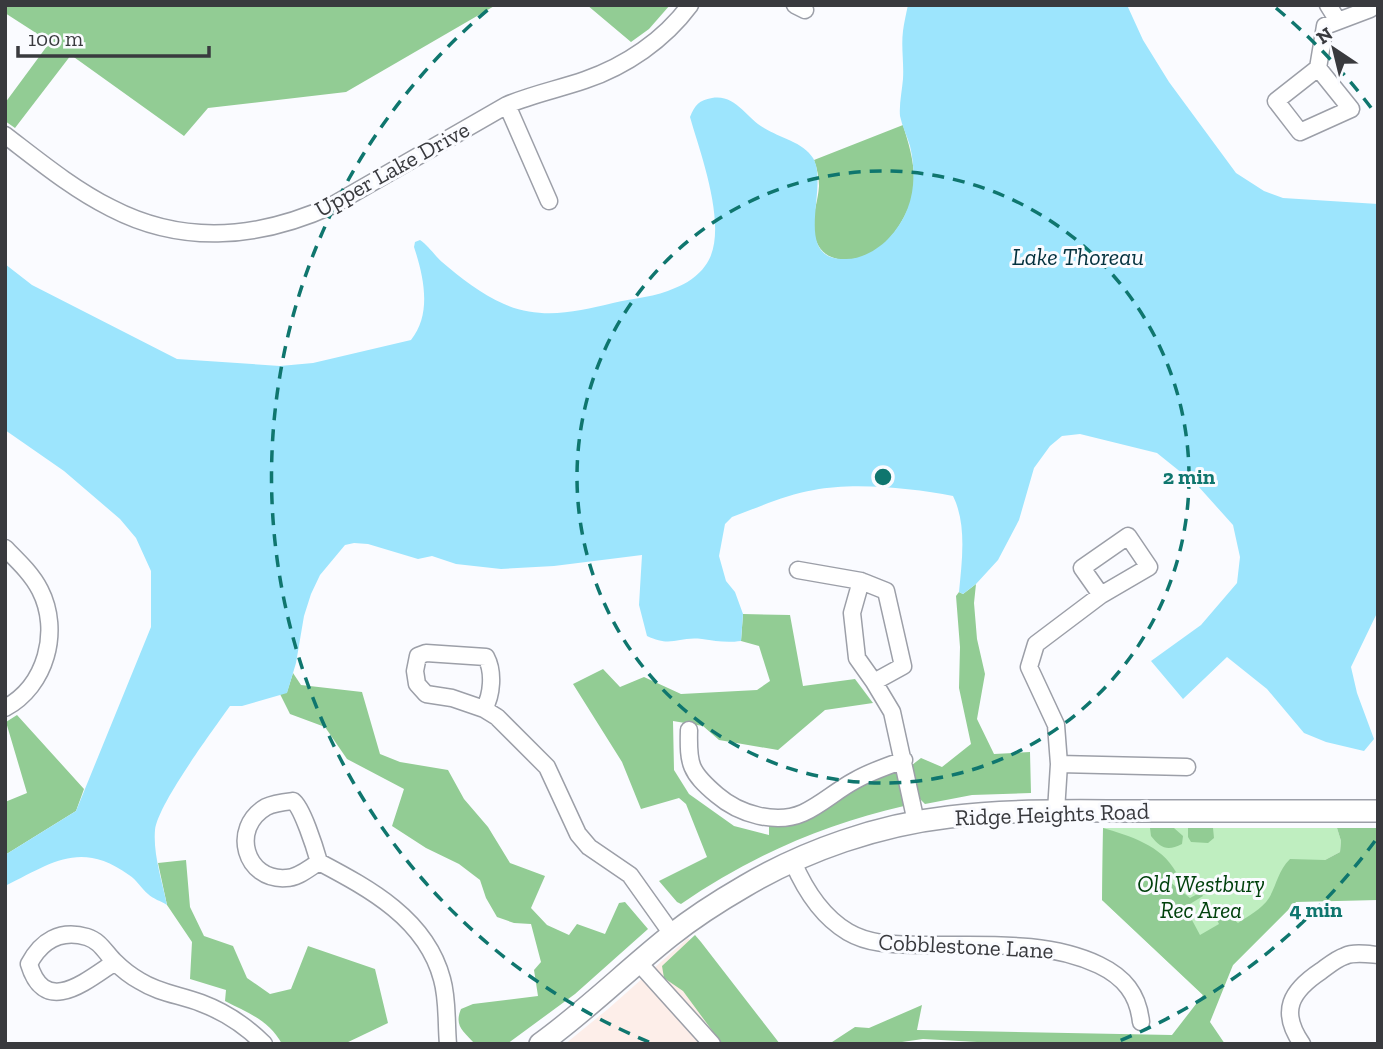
<svg xmlns="http://www.w3.org/2000/svg" width="1383" height="1049" font-family="'Zilla Slab',serif">
	<style>
		.education { fill: #fdeee9 }
		.green { fill: #bfeec0 }
		.forest { fill: #92cc94 }
		.water { fill: #9de5fd }
		.lines { fill: none; stroke-linecap: round; stroke-linejoin: round }
		.street-casing { stroke: #9c9fa8; stroke-width: 19 }
		.secondary-casing { stroke: #9c9fa8; stroke-width: 24 }
		.street { stroke: #fff; stroke-width: 16 }
		.secondary { stroke: #fff; stroke-width: 21 }
		.ring { fill: none; stroke: #0f766e; stroke-width: 3.5; stroke-dasharray: 12 9 }
		.labels { text-anchor: middle; stroke-width: 6; stroke-linejoin: round; paint-order: stroke }
		.street-label { font-size: 23px; fill: #393a3e; stroke: #fafbff }
		.park-label { font-size: 23px; font-style: italic; fill: #00410c; stroke: #fafbff }
		.water-label { font-size: 24px; font-style: italic; fill: #03313e; stroke: #fafbff }
		.centre { fill: #0f766e; stroke: #fafbff; stroke-width: 3.5 }
		.ring-label { font-size: 21px; text-anchor: middle; font-weight: bold; fill: #0f766e; stroke: #fafbff; stroke-width: 6; stroke-linejoin: round; paint-order: stroke }
	</style>
	<rect width="100%" height="100%" fill="#fafbff"/>
	<path class="education" d="M688,938L776,1044H565L608,1009Z"/>
	<path class="green" d="M1103,828H1337L1341,841L1340,852L1325,860H1313L1296,902L1203,995L1102,900Z"/>
	<path class="forest" d="M5,5H496L346,92L208,108L184,136L71,55L15,128L5,121V103L50,42L5,13Z
		M587,5H670L649,29L631,42Z
		M903,125C911,151 919,177 910,204C904,220 893,237 880,248C863,261 830,267 818,245C807,225 818,206 819,186C819,178 817,168 814,160Z
		M976,584L974,603L977,639L985,674L977,719L994,754L1030,752L1031,793L972,795L925,804L919,798L912,765L921,758L942,767L971,744L959,688L960,647L956,596L959,592L963,594Z
		M743,614L790,615L803,686L855,679L873,703L825,710L778,750L719,740L703,726L673,721L674,770L689,794L734,826L769,835V826C806,824 816,814 846,794C861,784 879,777 896,769L904,806C824,824 749,857 681,904L677,902L659,881L707,857L686,804L679,798L641,809L622,762L573,684L603,669L620,687L644,677L681,694L757,690L770,681L759,646L741,641Z
		M293,673L301,685L362,692L380,754L400,762L448,770L464,799L488,827L510,863L545,876L531,908L547,925L569,935L577,924L605,934L619,903L625,902L648,929L575,994L507,1044H475C463,1031 454,1026 461,1009L473,1004L538,996L534,970L541,962L531,924L514,923L497,917L486,898L480,880L459,864L426,848L392,826L404,789L347,759L325,727L290,714L280,694L287,692Z
		M17,715L84,789L76,811L5,855V802L27,793L6,722Z
		M1103,828C1130,836 1161,845 1176,872L1169,877L1170,882L1190,898L1201,892L1203,896L1185,907L1200,935L1219,924L1215,916L1226,913L1238,923C1248,916 1262,909 1269,898C1277,884 1278,871 1290,859L1325,860L1340,852L1341,841L1337,828H1378V900L1296,902L1233,965L1210,1022L1225,1044H1013L923,1039L888,1044H829L855,1027L869,1028L922,1005L917,1030L1172,1035L1203,995L1102,900Z
		M1150,828H1174L1183,836L1182,844C1168,851 1161,849 1151,836Z
		M1188,828H1213L1214,838L1208,843L1191,842L1188,837Z
		M186,860L190,907L204,936L233,946L247,978L270,994L291,989L308,946L375,969L388,1023L344,1044H282C269,1020 248,1013 225,1001L226,990L190,979L192,942L167,905L158,863Z
		M695,935L701,942L780,1044H722L683,991L664,978L662,966Z"/>
	<path class="water" d="M908,5H1127L1143,40L1169,82L1236,173L1264,191L1283,198L1378,204V611L1351,667L1357,693L1374,739L1364,751L1326,742L1304,733L1267,689L1227,657L1183,699L1151,661L1201,625L1237,583L1240,557L1233,525L1198,486L1157,453L1080,434L1062,436L1050,446L1034,468L1019,520L998,560L976,584L963,594L959,592C962,561 967,524 953,496C913,488 853,482 814,490C785,495 759,507 732,517L725,524L719,556L726,581L735,592L743,614L741,641C726,643 716,641 702,639C678,636 672,648 647,636L639,605L642,555L554,566L501,569L456,564L432,556L418,559L368,544L354,543L345,545L320,575L311,594L304,616L296,663L287,693L242,706H230C213,730 158,804 155,830C153,854 162,881 167,905C161,901 153,899 148,894C141,888 137,880 129,875C80,840 52,863 5,886V855L76,811L151,627V571L136,538L120,519L64,471L5,430V264L32,285L177,359L280,366L313,363L411,340C432,314 424,277 414,247L415,242L420,240C428,245 435,256 442,262C461,278 481,294 504,304C541,320 576,312 613,303C634,298 656,297 675,288C686,284 698,276 705,266C731,233 700,153 690,117C695,105 699,100 712,98C736,94 746,118 764,128C780,138 803,142 813,158C830,186 790,261 846,259C862,259 877,250 888,239C913,213 918,181 910,146C907,136 902,126 900,116C899,104 902,91 903,79C904,63 901,47 903,31C904,23 906,14 908,5Z"/>
	<g class="lines">
		<defs>
			<path id="street" d="M795,5L805,10
				M1328,5L1338,21
				M1318,68L1351,109L1300,132L1276,101L1318,68L1325,26L1370,9L1374,5
				M507,105L549,201
				M5,135C39,161 73,189 111,208C184,246 261,238 333,205L507,105C533,94 559,89 585,80C626,66 664,40 690,5
				M5,548C18,561 32,574 40,590C61,631 46,686 5,708
				M798,570L861,581
				M861,581L886,591L903,666L874,682L857,658L852,613Z
				M874,682L892,712L916,822
				M484,709C492,695 494,672 486,657L426,653L418,656L415,671L417,684L426,694L452,698L484,709L497,717L547,767L578,834L589,847L630,875L672,934
				M689,730C688,765 690,772 717,795C739,814 776,825 803,813C821,805 837,790 854,781C869,772 887,766 904,760
				M1059,764L1187,767
				M293,801C302,807 315,848 319,862C309,868 298,878 286,878C245,881 230,828 266,807C274,803 284,802 293,801Z
				M1056,811L1059,764L1056,725L1029,667L1036,644L1101,595L1149,567L1128,536L1082,568L1101,595
				M319,862C370,889 426,919 442,979C448,1000 446,1022 448,1044
				M793,862C805,890 821,916 848,932C872,946 899,944 926,945C984,946 1046,940 1099,965C1124,977 1138,994 1141,1022
				M115,962C86,981 45,1017 29,964C41,941 60,929 87,937C100,941 105,952 114,961C121,968 131,976 140,981C159,993 180,995 201,1003C225,1012 246,1026 264,1044
				M638,962L712,1044
				M1302,1044C1279,1011 1291,991 1321,971C1328,966 1336,959 1345,956C1354,952 1367,954 1378,955"/>
			<path id="secondary" d="M540,1044C586,1011 626,971 670,936C694,917 719,901 745,886C806,850 879,825 949,817C1013,809 1076,811 1140,811C1219,811 1298,811 1378,811"/>
		</defs>
		<use href="#street" class="street-casing"/>
		<use href="#secondary" class="secondary-casing"/>
		<use href="#street" class="street"/>
		<use href="#secondary" class="secondary"/>
	</g>
	<g class="ring">
		<circle cx="883" cy="477" r="306"/>
		<path d="M1375 841A612 612 0 0 1 1117 1042M649 1042A612 612 0 0 1 490 8M1276 8A612 612 0 0 1 1375 113"/>
	</g>
	<g class="labels">
		<g class="street-label">
			<text transform="translate(392 169) rotate(-29)" y="8">Upper Lake Drive</text>
			<text transform="translate(1052 814) rotate(-2)" y="8">Ridge Heights Road</text>
			<text transform="translate(966 946) rotate(3)" y="8">Cobblestone Lane</text>
		</g>
		<g class="park-label">
			<text x="1201" y="892">Old Westbury<tspan x="1201" dy="26">Rec Area</tspan></text>
		</g>
		<g class="water-label">
			<text x="1078" y="265">Lake Thoreau</text>
		</g>
	</g>
	<circle cx="883" cy="477" r="10" class="centre"/>
	<g class="ring-label">
		<text x="1189" y="484">2 min</text>
		<text x="1316" y="917">4 min</text>
	</g>
	<rect width="1383" height="1049" fill="none" stroke="#393a3e" stroke-width="14"/>
	<g transform="translate(1334 49) rotate(325)" stroke="#fafbff" stroke-width="5" paint-order="stroke">
	<path d="M0-5L12 26L0 18L-12 26Z" fill="#393a3e"/>
	<text y="-10" font-size="19" font-weight="bold" text-anchor="middle" fill="#393a3e">N</text>
	</g>
	<path d="M18 46v10h191v-10" fill="none" stroke="#393a3e" stroke-width="3.5"/>
	<text x="28" y="46" font-size="21" fill="#393a3e" stroke="#fafbff" stroke-width="5" paint-order="stroke">100 m</text>
</svg>
